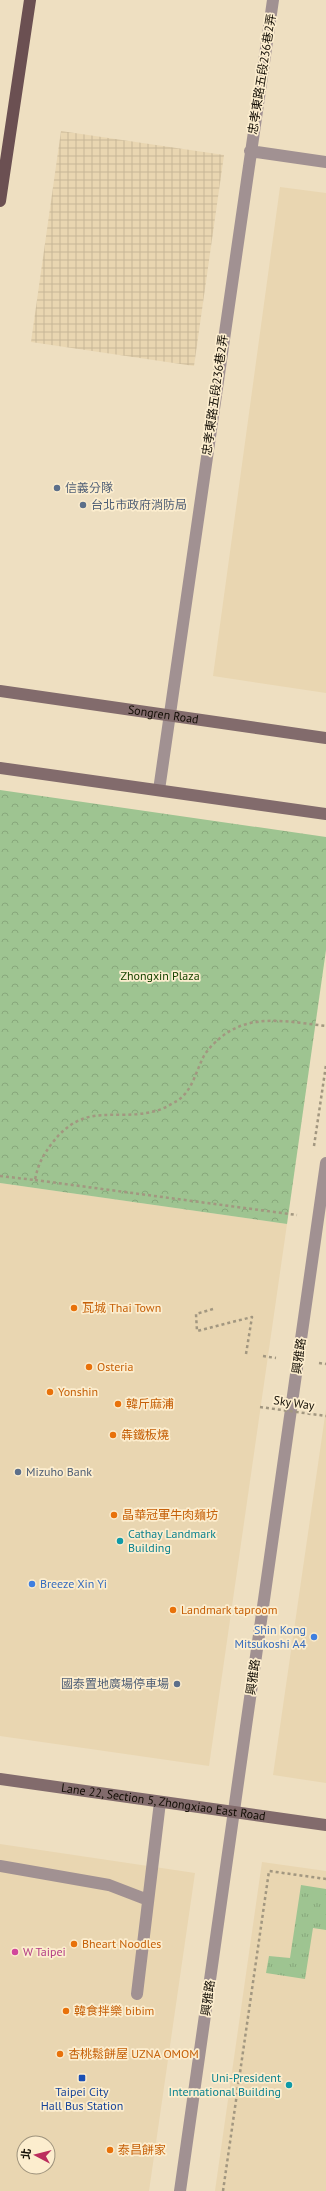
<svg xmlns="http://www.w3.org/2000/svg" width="326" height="2191" font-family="'PT Sans','Noto Sans TC',sans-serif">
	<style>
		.built { fill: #e9d6b1; fill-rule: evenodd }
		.industrial { fill: url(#industrial-grid) }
		.grass { fill: url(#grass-tufts) }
		.forest { fill: url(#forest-crowns) }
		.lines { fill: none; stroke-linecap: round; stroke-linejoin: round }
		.path { stroke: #a29780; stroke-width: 2.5; stroke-dasharray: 3 3; stroke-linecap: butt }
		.lane { stroke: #a19192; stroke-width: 12 }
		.street { stroke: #a19192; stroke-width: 12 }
		.secondary { stroke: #826b6c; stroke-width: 12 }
		.primary { stroke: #6b5052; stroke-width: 12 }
		.path-bridge { stroke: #a29780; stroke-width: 2.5; stroke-dasharray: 3 3; stroke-linecap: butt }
		.service-dot { fill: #5c6f8a; stroke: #fcedce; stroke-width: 1.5 }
		.food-dot { fill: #e8710a; stroke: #fcedce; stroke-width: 1.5 }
		.culture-dot { fill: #0f9aa8; stroke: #fcedce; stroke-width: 1.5 }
		.shop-dot { fill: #3f7fe0; stroke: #fcedce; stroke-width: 1.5 }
		.hotel-dot { fill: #d1479c; stroke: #fcedce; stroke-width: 1.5 }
		.transit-dot { fill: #1a4fb4; stroke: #fcedce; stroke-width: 1.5 }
		.labels { text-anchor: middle; stroke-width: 3.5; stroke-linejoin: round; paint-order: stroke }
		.street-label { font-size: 12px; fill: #110c03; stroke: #fcedce }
		.service-label { font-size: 12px; fill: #4e5e75; stroke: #fcedce; text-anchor: start }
		.park-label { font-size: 12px; fill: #174400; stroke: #fcedce }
		.food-label { font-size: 12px; fill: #c56008; stroke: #fcedce; text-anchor: start }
		.culture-label { font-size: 12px; fill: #0d838f; stroke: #fcedce; text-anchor: start }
		.shop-label { font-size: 12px; fill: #366cbe; stroke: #fcedce; text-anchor: start }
		.hotel-label { font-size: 12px; fill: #b23c85; stroke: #fcedce; text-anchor: start }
		.transit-label { font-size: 12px; fill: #164399; stroke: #fcedce }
	</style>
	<defs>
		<pattern id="industrial-grid" width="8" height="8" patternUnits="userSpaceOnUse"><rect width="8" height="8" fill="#e9d6b1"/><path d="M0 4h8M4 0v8" fill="none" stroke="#c7b697"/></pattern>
		<pattern id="grass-tufts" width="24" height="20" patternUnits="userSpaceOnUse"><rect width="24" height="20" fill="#9ec491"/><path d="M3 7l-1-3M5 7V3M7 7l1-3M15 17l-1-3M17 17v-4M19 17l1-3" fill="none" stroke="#87a77b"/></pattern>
		<pattern id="forest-crowns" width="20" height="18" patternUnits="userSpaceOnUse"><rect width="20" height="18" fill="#9ec491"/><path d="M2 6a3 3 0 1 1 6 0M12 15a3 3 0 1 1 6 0" fill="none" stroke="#87a77b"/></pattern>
	</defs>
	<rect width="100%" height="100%" fill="#eedfc1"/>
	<path class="built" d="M280,187L326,193V693L213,676Z
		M0,1183L287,1224L209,1766L0,1736Z
		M326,1409V1783L273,1775Z
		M0,1844L195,1873L149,2191H0ZM24,2143H48V2167H24Z
		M262,1862L326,1871V2191H215Z"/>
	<path class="industrial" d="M61,131L224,155L194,366L31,342Z"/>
	<path class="grass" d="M301,1885L326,1889V1930L313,1928L305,1979L266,1973L269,1956L290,1958Z"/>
	<path class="forest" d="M0,790L326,837V950L287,1224L0,1183Z"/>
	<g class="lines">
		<path class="path" d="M314,1146L326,1065
			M0,1176L35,1180C38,1164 43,1155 53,1142C85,1101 115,1122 155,1111C162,1110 171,1104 177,1101C192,1091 195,1074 202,1060C205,1052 213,1044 219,1039C249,1012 289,1022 326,1026
			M35,1180L297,1215
			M213,1309L196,1314L197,1331L252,1317L246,1354
			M263,1356L276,1358
			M319,1363L326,1364
			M223,2191L269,1871L326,1879"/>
		<path class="lane" d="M0,1866L109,1885L148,1900
			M137,1994L160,1802"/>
		<path class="street" d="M250,151L326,162
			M159,790L273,0
			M180,2191L326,1163"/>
		<g class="secondary">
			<path id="s1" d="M0,691L326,738"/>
			<path d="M0,768L326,814"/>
			<path id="s2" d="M0,1779L326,1825"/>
		</g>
		<path class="primary" d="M0,201L30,0"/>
		<path class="path-bridge" d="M260,1407L326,1416"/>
	</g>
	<g class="service-dot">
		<circle cx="57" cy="488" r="4"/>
		<circle cx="83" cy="505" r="4"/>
		<circle cx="18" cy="1472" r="4"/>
		<circle cx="177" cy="1684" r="4"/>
	</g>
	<g class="food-dot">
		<circle cx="74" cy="1308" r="4"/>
		<circle cx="89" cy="1367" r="4"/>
		<circle cx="50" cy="1392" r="4"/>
		<circle cx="118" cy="1404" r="4"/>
		<circle cx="113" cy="1435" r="4"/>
		<circle cx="114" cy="1515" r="4"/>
		<circle cx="173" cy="1610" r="4"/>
		<circle cx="74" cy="1944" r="4"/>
		<circle cx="66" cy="2011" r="4"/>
		<circle cx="60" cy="2054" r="4"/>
		<circle cx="110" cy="2150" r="4"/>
	</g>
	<g class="culture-dot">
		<circle cx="120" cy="1541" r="4"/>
		<circle cx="289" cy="2085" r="4"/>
	</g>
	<g class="shop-dot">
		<circle cx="32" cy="1584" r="4"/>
		<circle cx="314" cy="1637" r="4"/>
	</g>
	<circle class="hotel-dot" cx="15" cy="1952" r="4"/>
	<rect class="transit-dot" x="78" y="2074" width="8" height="8" rx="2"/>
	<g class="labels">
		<g class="street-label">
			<text transform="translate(262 74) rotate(-81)" y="4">忠孝東路五段236巷2弄</text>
			<text transform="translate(215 395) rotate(-82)" y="4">忠孝東路五段236巷2弄</text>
			<text dy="4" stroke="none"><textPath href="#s1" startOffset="165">Songren Road</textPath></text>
			<text transform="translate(299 1356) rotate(-82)" y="4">興雅路</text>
			<text transform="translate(294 1403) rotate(8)" y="4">Sky Way</text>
			<text transform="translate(253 1677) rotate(-82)" y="4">興雅路</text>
			<text dy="4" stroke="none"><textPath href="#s2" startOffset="165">Lane 22, Section 5, Zhongxiao East Road</textPath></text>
			<text transform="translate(208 1998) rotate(-82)" y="4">興雅路</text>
		</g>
		<g class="service-label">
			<text x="65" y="492">信義分隊</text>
			<text x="91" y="509">台北市政府消防局</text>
			<text x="26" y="1476">Mizuho Bank</text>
			<text x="169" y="1688" text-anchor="end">國泰置地廣場停車場</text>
		</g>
		<g class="park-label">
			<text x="160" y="980">Zhongxin Plaza</text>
		</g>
		<g class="food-label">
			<text x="82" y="1312">瓦城 Thai Town</text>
			<text x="97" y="1371">Osteria</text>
			<text x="58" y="1396">Yonshin</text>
			<text x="126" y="1408">韓斤麻浦</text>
			<text x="121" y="1439">犇鐵板燒</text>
			<text x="122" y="1519">晶華冠軍牛肉麺坊</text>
			<text x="181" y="1614">Landmark taproom</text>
			<text x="82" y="1948">Bheart Noodles</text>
			<text x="74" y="2015">韓食拌樂 bibim</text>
			<text x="68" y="2058">杏桃鬆餅屋 UZNA OMOM</text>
			<text x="118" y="2154">泰昌餅家</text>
		</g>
		<g class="culture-label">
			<text x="128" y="1538">Cathay Landmark<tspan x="128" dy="14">Building</tspan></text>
			<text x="281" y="2082" text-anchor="end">Uni-President<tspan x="281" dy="14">International Building</tspan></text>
		</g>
		<g class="shop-label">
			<text x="40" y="1588">Breeze Xin Yi</text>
			<text x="306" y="1634" text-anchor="end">Shin Kong<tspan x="306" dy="14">Mitsukoshi A4</tspan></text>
		</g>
		<g class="hotel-label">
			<text x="23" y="1956">W Taipei</text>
		</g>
		<g class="transit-label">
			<text x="82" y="2096">Taipei City<tspan x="82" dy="14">Hall Bus Station</tspan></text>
		</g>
	</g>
	<g transform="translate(36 2155) rotate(277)"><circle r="19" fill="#fcedce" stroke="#9e937d"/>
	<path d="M0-3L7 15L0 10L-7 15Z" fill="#bb2d5d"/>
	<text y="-6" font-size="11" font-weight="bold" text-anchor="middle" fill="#110c03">北</text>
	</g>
</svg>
